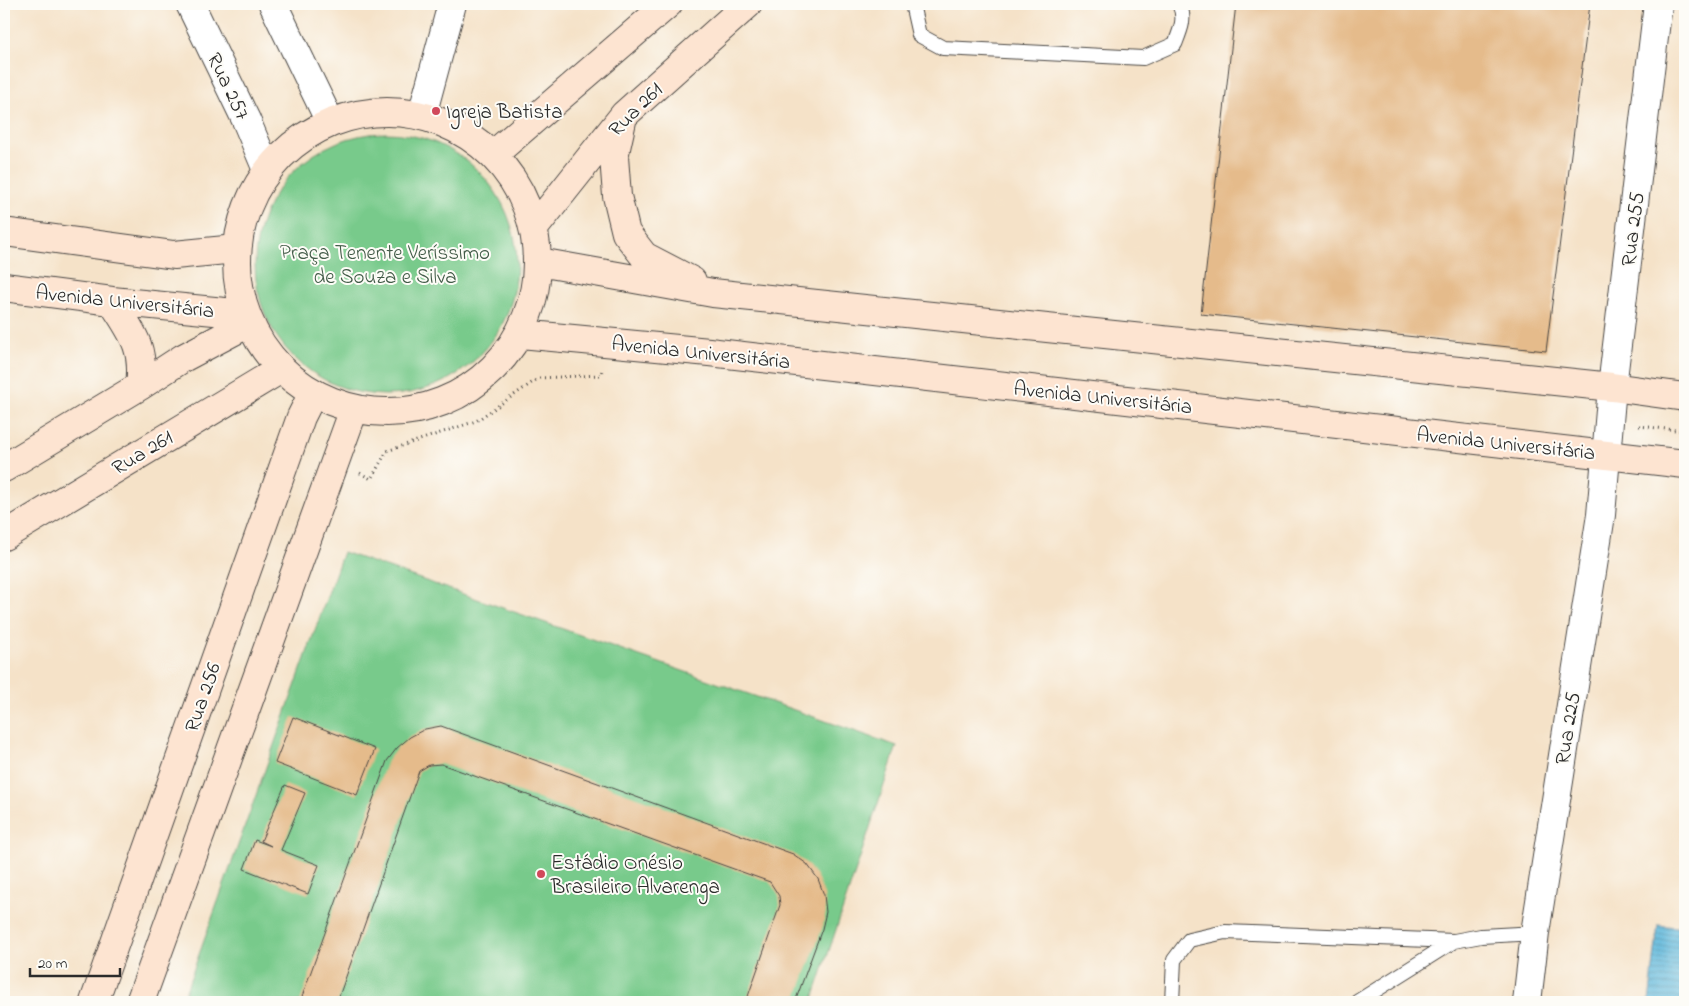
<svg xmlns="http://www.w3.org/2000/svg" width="1689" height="1006" font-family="'Indie Flower',sans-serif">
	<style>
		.green { fill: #78ca8b; stroke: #527a5b }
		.water { fill: url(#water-rules); stroke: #447183 }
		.building { fill: #e5bb8b }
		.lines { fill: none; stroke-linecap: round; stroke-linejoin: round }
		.service-casing { stroke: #494643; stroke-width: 16 }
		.minor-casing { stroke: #494643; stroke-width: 30 }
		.secondary-casing { stroke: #494643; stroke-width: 30 }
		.path { stroke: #494643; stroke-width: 3; stroke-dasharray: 1 4; stroke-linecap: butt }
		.service { stroke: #fff; stroke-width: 14 }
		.minor { stroke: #fff; stroke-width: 28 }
		.secondary { stroke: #fde4d1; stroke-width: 28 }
		.poi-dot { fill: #d1495b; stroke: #fdfcf7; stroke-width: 2 }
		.labels { text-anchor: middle; stroke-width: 4; stroke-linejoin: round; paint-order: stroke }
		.street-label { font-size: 21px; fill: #2b2b2b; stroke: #fdfcf7 }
		.poi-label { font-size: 21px; fill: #2b2b2b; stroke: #fdfcf7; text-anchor: start }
		.park-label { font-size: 21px; fill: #425b48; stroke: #fdfcf7 }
	</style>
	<defs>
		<pattern id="water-rules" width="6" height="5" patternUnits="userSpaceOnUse" patternTransform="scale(1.25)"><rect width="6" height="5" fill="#5db7db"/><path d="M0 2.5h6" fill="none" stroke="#4d95b2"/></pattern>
	</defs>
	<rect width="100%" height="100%" fill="#fdfcf7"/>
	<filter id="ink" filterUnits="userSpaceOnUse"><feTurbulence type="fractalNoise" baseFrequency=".02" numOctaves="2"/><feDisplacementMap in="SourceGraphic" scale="10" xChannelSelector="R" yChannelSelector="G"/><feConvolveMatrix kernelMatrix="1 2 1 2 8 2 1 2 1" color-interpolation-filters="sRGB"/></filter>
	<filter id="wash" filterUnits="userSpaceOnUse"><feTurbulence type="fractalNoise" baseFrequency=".0096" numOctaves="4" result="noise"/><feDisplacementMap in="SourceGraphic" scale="20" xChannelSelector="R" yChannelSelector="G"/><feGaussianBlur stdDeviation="1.12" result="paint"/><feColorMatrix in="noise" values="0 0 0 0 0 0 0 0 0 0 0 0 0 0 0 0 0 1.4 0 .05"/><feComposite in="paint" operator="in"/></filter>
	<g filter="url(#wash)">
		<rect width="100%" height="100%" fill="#f5e2c8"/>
		<path class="green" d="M255 264a131 131 0 1 1 262 0a131 131 0 1 1-262 0Z
			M343,552L897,746L812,1002H182Z"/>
		<path class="water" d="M1658,925L1685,928V1002H1649Z"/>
		<g id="blocks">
			<path class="building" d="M1236,4H1590L1546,351L1201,314Z
				M293,717L375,749L357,795L275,763Z
				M441,726L793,854L807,864L818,879L824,895L826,912L822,929L795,1002H746L780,905L779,896L770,882L441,764L429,765L419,771L337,1002H300L387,761L397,748L410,737L425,729Z
				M285,785L305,793L281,850L319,865L308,894L244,869L255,840L271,846L261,841Z"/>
		</g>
	</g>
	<g filter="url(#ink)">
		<use href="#blocks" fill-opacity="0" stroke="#494643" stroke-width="1"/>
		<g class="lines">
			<defs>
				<path id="service" d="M912,4L919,35L943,48L1143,58L1175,44C1181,29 1186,18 1179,4
					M1172,1002L1174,960L1189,940L1225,932L1454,941
					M1357,1002L1454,941L1481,936L1535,933"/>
				<path id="minor" d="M190,4L246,120L267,170
					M273,4L330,122
					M422,115L452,4
					M1527,1002L1535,933L1601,515L1612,387L1658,4"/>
				<path id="secondary" d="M237 262a150 150 0 1 1 300 0a150 150 0 1 1-300 0Z
					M622,121L614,157L617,196L626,233L644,256L692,281
					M494,154L668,4
					M535,227L624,115L748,4
					M4,232L174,255L236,249
					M539,262L713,293L1612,387L1685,397
					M4,287L112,301L245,314
					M112,301C132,333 145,346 140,386
					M521,334L709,352L1685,464
					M4,468L140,386L183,358L249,323
					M4,536L281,369
					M94,1002L301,417L313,393
					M140,1002L354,409"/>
			</defs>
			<use href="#service" class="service-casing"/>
			<use href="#minor" class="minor-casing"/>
			<use href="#secondary" class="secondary-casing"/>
			<path class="path" d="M1639,426L1685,431
				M360,473L371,479L387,451L476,421L539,378L601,375L602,370"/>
			<use href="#service" class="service"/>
			<use href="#minor" class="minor"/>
			<use href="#secondary" class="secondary"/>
		</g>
	</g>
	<g class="poi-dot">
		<circle cx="436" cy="111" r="5"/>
		<circle cx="541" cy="874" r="5"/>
	</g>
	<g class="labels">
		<g class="street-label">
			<text transform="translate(229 86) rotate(64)" y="7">Rua 257</text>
			<text transform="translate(635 109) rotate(-45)" y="7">Rua 261</text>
			<text transform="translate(1632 229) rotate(-83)" y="7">Rua 255</text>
			<text transform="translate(125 301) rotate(6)" y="7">Avenida Universitária</text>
			<text transform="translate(701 352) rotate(6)" y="7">Avenida Universitária</text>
			<text transform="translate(1103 397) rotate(6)" y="7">Avenida Universitária</text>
			<text transform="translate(1506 443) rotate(6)" y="7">Avenida Universitária</text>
			<text transform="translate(142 452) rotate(-31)" y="7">Rua 261</text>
			<text transform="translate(202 697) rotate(-71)" y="7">Rua 256</text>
			<text transform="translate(1567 728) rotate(-81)" y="7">Rua 225</text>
		</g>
		<g class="poi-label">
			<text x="446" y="118">Igreja Batista</text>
			<text x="551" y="869">Estádio Onésio<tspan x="551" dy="24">Brasileiro Alvarenga</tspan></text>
		</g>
		<g class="park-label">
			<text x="385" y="259">Praça Tenente Veríssimo<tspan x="385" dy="24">de Souza e Silva</tspan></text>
		</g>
	</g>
	<rect width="1689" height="1006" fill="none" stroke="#fdfcf7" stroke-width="20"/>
	<path d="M30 968v8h90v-8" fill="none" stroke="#2b2b2b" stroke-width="2.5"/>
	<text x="38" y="968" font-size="15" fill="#2b2b2b" stroke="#fdfcf7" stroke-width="4" paint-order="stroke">20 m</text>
</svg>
